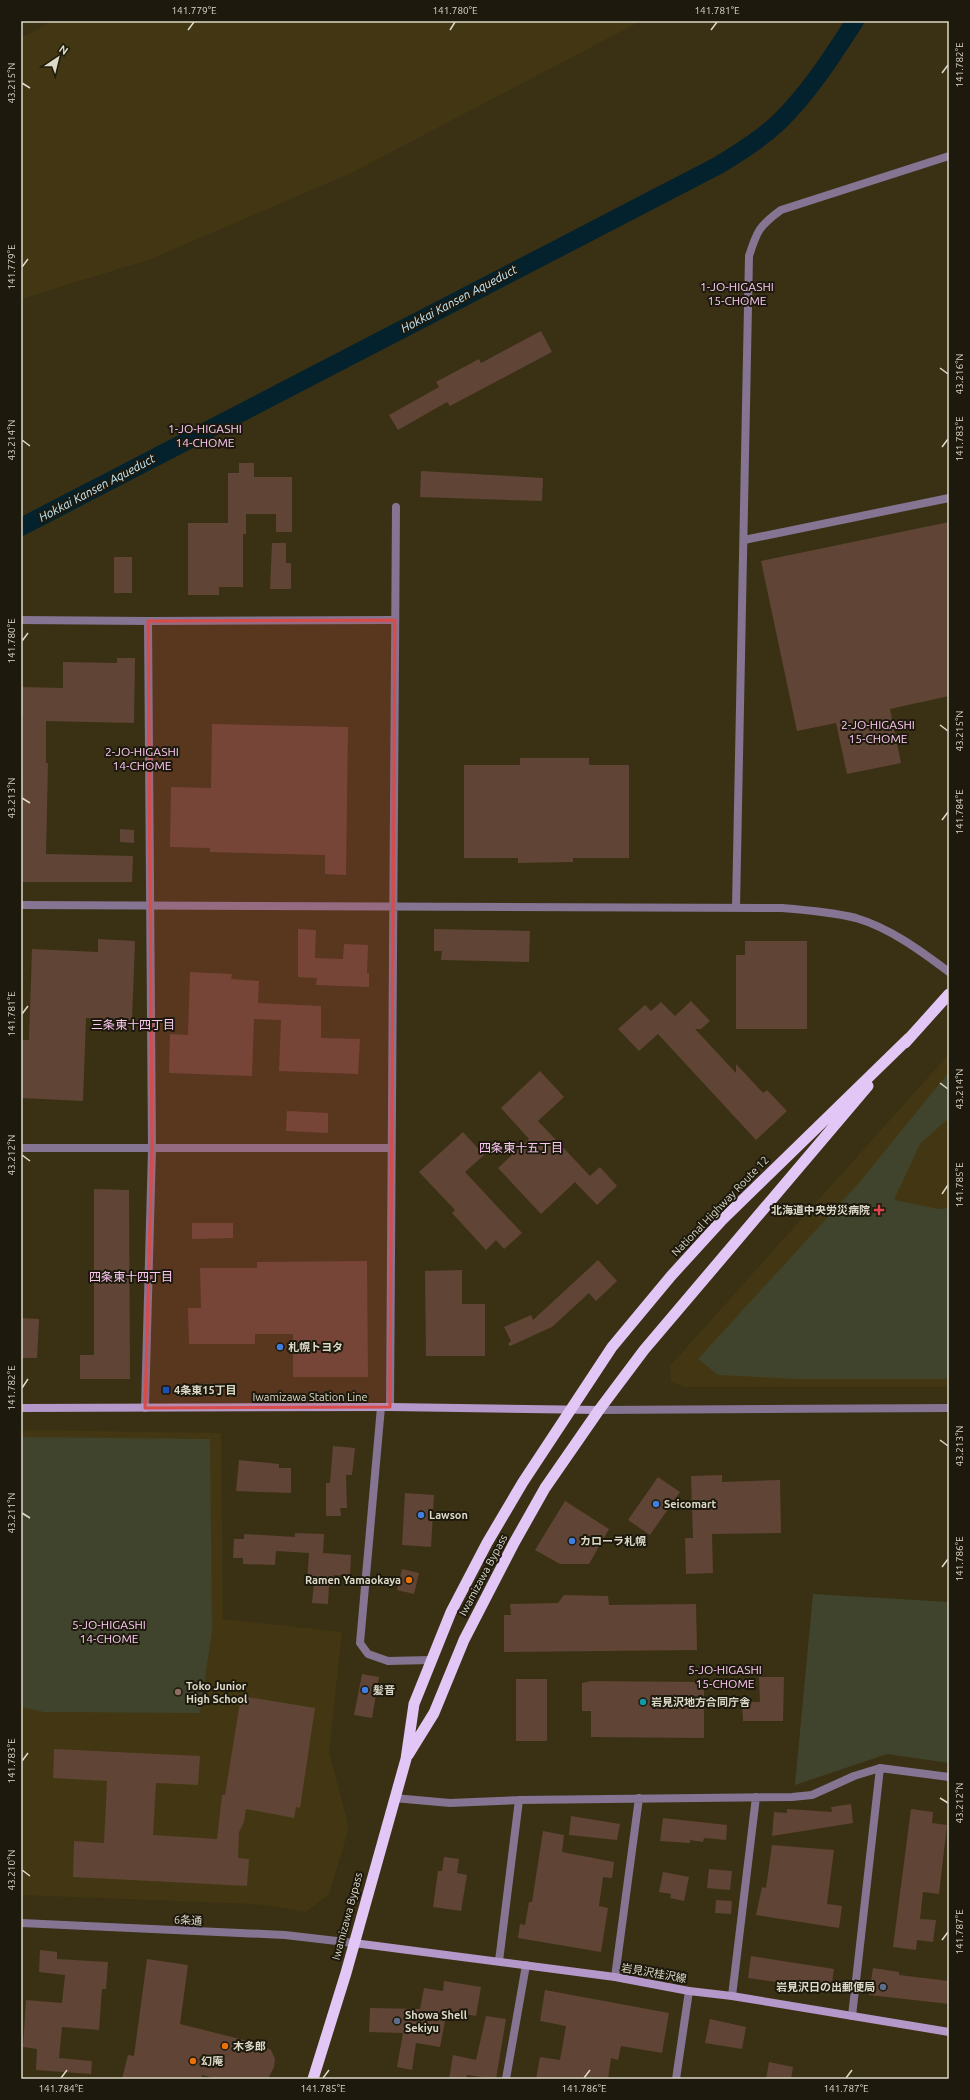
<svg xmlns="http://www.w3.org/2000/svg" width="970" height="2100" font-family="Ubuntu,'Noto Sans JP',sans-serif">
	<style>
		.built { fill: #423712 }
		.green { fill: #40442c }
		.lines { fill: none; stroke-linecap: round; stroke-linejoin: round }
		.canal { stroke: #04222d; stroke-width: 18 }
		.building { fill: #604435 }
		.minor { stroke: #857492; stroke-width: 8 }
		.tertiary { stroke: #857492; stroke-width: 8 }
		.secondary { stroke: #b498c9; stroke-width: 8 }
		.trunk { stroke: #e2c7f6; stroke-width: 11 }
		.marked { fill: #d74b48; fill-opacity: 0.2; stroke: #d74b48; stroke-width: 3; stroke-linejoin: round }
		.ticks { fill: none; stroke: #ddd9c8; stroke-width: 1.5 }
		.health-dot { fill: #e0444e; stroke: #1d190d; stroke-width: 1.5 }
		.shop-dot { fill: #3f7fe0; stroke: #1d190d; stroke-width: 1.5 }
		.transit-dot { fill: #1a4fb4; stroke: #1d190d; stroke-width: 1.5 }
		.food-dot { fill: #e8710a; stroke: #1d190d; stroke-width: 1.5 }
		.education-dot { fill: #8d6e63; stroke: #1d190d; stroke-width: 1.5 }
		.culture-dot { fill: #0f9aa8; stroke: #1d190d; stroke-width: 1.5 }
		.service-dot { fill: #5c6f8a; stroke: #1d190d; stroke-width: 1.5 }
		.labels { text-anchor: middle; stroke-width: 4; stroke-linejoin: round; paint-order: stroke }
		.street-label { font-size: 11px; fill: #ddd9c8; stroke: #1d190d }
		.poi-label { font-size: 11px; font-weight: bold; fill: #ddd9c8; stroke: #1d190d; text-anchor: start }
		.neighbourhood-label { font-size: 12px; fill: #fdc9f3; stroke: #1d190d }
		.water-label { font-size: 12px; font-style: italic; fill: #c3ebfe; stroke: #1d190d }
		.neatline { fill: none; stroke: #ddd9c8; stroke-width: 1.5 }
		.ticks-label { font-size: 10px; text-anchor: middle; fill: #ddd9c8 }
	</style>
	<rect width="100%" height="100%" fill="#3a3114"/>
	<path class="built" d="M53,21H641L353,172L151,259L21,299V38Z
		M949,1054V1387H686L671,1382L670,1366Z
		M21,1430L221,1433L223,1619L342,1632L329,1752L349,1828L329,1894L306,1912L256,1904L21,1895Z"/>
	<path class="green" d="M949,1072V1118L920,1144L894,1200L939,1209L949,1208V1379H796L718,1375L698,1359L858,1184Z
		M21,1437L210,1439L212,1630L200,1713L44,1712L21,1707Z
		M813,1594L949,1602V1763L887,1754L795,1785Z"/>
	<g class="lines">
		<path class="canal" d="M21,527L719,165C740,152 761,139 779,122C809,93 833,55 855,21"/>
	</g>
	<path class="building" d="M541,331L552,352L450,406L447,402L398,430L389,415L439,387L436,382L479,359L481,363Z
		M239,463H254V477H292V532H276V514H246V534H243V587H219V595H188V523H228V473H239Z
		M421,471L543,478L542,501L420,497Z
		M949,522V696L890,709L901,763L847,774L836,723L797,731L761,561Z
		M272,543H286V563H291V589H270Z
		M114,557H132V593H114Z
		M117,658H135L134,723L46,721V763H48L46,854L133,856L132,882H21L23,716H21V687L63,688V662L117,663Z
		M212,724L348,727L346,875L325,874V855L210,852V848L170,847L171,787L211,788Z
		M520,758H589V765H629V858H573V862L518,863V858H464V765H520Z
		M120,829L134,830V843L120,842Z
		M298,929L316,930L315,958L343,959L344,944L368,945L367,973H369V987L316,985L317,978L298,977Z
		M434,929L530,931L529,962L441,960L442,951H434Z
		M98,939L135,941L132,1020L86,1018L83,1101L21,1098V1040H29L32,949L98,952Z
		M745,941H807V1029H736V955H745Z
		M190,972L232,974L231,979L259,981L258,1003L321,1006V1038L360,1039L358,1074L279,1071L281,1020L254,1019L252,1076L169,1073L170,1034L188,1035Z
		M691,1001L710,1021L701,1029H695L736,1073V1064L763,1093L767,1090L787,1111L756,1140L658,1034L639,1051L618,1029L645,1005L651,1011L661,1002L675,1016Z
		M540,1071L564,1097L538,1121L590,1176L600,1167L617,1186L597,1205L575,1182L541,1214L498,1168L529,1139L501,1108Z
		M287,1111L328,1113V1133L286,1131Z
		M463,1132L484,1155L465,1172L522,1233L504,1249L496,1240L486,1250L452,1213L455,1210L419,1172Z
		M94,1189L129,1190L130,1379H80V1355H94Z
		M192,1223H233V1238L192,1239Z
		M598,1260L617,1281L596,1301L589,1293L552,1327L510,1346L508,1344L511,1341L504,1327L531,1315L533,1320Z
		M367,1261L368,1377H293V1334H255V1344H189L188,1308H201L200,1268H257V1262Z
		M462,1270V1304H485V1356H426L425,1271Z
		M21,1318L39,1319L37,1358H21Z
		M333,1446L355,1448L352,1475H346L347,1508H340L341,1516H326V1483H330Z
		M239,1460L279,1464V1468H291V1493L236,1491Z
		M722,1475V1482L780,1480L781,1533L712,1534L713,1573L686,1574L685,1538H693L691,1476Z
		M658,1477L680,1492L650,1535L628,1520Z
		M405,1493L434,1495L431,1547L402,1545Z
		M565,1501L609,1529L589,1564H560L535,1550Z
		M295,1533L324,1534L323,1553L351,1555L350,1576L334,1575L333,1586L329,1585L328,1604L312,1603L314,1583H307L309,1553L276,1551L275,1565L243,1564V1558H233L234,1539H244V1534L295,1537Z
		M402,1569L419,1573L414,1594L397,1590Z
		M564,1595L608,1596L609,1605L696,1604L697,1650L504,1652V1615H511L510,1604L558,1603Z
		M362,1674L379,1677L372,1718L354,1715Z
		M759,1677H784L783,1721H743L742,1702H760Z
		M516,1679H547V1741H516Z
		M591,1681L704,1682V1738L591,1737V1711H582V1683Z
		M241,1696L315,1708L300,1808L296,1807L294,1818L246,1809L244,1822L239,1832L238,1858L249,1859L247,1886L73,1877L74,1841L104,1843L107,1781L53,1778L54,1749L200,1756L198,1785L156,1783L153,1835L217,1839L222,1795H225Z
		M851,1804L853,1823L772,1836L774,1812L787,1813V1809L832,1812L831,1807Z
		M911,1809L933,1812L932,1823L947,1825L939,1894L923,1892L920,1919L936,1920L933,1942L917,1940L916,1950L893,1947Z
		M571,1816L620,1824L617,1840L569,1835Z
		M663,1818L727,1825L726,1840L704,1838L703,1842L690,1840V1843L660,1841Z
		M543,1831L564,1835L562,1852L614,1862L612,1878L603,1877L599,1906L608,1908L601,1952L518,1938L520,1924L525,1925L529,1902H532Z
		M772,1845L834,1850L827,1904L842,1906L839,1928L756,1915L762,1887L766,1888Z
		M444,1857L459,1859L457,1873L467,1875L461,1911L433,1907L438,1871H442Z
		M709,1869L732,1871L730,1890L707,1888Z
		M663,1872L689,1877L684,1901L670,1898L671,1894L659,1892Z
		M716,1900L732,1901L731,1914L715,1913Z
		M40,1950L57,1952V1959L108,1962L106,1989H102L99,2030L62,2027L59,2058L92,2061L91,2074L36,2070L37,2049L23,2047L26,2000L62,2003L65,1975L39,1972Z
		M751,1956L834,1969L831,1990L748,1978Z
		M147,1959L188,1965L180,2024L260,2044L271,2050L275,2059L274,2067L268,2079H219L202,2075L201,2079H122L128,2055L134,2056Z
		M873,1968L899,1972V1975L949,1981V2004L869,1995Z
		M444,1981L481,1987L476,2016L447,2011L440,2047L416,2043L412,2070L397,2067L403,2033L369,2032L370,2008L420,2009L424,1988L443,1991Z
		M545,1990L669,2013L662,2053L621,2046L618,2060L611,2058L608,2079H536L540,2057L560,2060L566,2026L540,2021Z
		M486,2016L506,2019L496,2079L467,2075L466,2079H449L453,2055L476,2060Z
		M710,2019L746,2027L742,2049L705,2043Z
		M769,2062L793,2067L791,2079H766Z"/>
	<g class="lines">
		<path class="minor" d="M744,540L949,498
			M21,620L148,621L395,620
			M736,907L749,256C757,231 759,226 781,210L949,156
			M21,1148H390
			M381,1407L360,1643L368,1654L388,1661L431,1660
			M145,1408L152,1149L148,621
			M394,1798L450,1803L519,1800L792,1797L812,1795L854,1776L880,1768L949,1777
			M499,1961L519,1800
			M615,1977L639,1798
			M732,1996L756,1797
			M852,2016L880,1768
			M506,2079L526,1965
			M676,2079L689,1991"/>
		<path class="tertiary" d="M21,905L782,908C807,910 832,912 856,918C890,928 921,951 949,972
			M390,1407L396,507
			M599,1410L949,1408
			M21,1923L285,1935L354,1943"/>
		<path class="secondary" d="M21,1408L390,1407L599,1410
			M354,1943L615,1977L689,1991L732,1996L949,2032"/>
		<path class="trunk" d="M905,1043L949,994
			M408,1755L434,1713L464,1640L514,1543L545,1488L599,1410L644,1350L868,1086
			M313,2079L346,1973L406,1759L414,1704L451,1612L487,1543L523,1482L612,1347L671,1276L722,1220L909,1038"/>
	</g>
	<path class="marked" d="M395,620L390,1407L145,1408L152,1149L148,621Z"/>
	<path class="ticks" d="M188,30L194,22M450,30L455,22M711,30L717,22M942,73L948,65M22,83L30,88M22,267L28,259M940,368L948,374M22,440L30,446M942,447L948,439M22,641L28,633M940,725L948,731M22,798L30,803M942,820L948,812M22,1014L28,1006M940,1083L948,1089M22,1155L30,1161M942,1194L948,1185M22,1388L28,1379M940,1440L948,1446M22,1513L30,1518M942,1567L948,1559M22,1761L28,1753M940,1798L948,1803M22,1870L30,1876M942,1940L948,1932M61,2078L67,2070M323,2078L329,2070M584,2078L590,2070M846,2078L852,2070"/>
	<path class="health-dot" d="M877 1204h4v4h4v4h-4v4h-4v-4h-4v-4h4z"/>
	<g class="shop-dot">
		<circle cx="280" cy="1347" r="4"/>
		<circle cx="656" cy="1504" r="4"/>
		<circle cx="421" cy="1515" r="4"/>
		<circle cx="572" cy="1541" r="4"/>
		<circle cx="365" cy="1690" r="4"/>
	</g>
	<rect class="transit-dot" x="162" y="1386" width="8" height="8" rx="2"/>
	<g class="food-dot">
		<circle cx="409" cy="1580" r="4"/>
		<circle cx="225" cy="2046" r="4"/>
		<circle cx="193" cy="2061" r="4"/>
	</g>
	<circle class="education-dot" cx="178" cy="1692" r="4"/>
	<circle class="culture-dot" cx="643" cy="1702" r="4"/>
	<g class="service-dot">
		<circle cx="883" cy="1987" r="4"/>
		<circle cx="397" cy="2021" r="4"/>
	</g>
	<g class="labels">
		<g class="street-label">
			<text transform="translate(720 1206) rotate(-46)" y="4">National Highway Route 12</text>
			<text x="310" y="1401">Iwamizawa Station Line</text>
			<text transform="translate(483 1575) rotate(-62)" y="4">Iwamizawa Bypass</text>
			<text transform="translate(347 1916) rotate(-75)" y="4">Iwamizawa Bypass</text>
			<text transform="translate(188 1920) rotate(3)" y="4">6条通</text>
			<text transform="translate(654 1973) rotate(10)" y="4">岩見沢桂沢線</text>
		</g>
		<g class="poi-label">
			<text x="870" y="1214" text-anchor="end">北海道中央労災病院</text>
			<text x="288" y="1351">札幌トヨタ</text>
			<text x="174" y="1394">4条東15丁目</text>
			<text x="664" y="1508">Seicomart</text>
			<text x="429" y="1519">Lawson</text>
			<text x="580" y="1545">カローラ札幌</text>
			<text x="401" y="1584" text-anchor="end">Ramen Yamaokaya</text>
			<text x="186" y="1690">Toko Junior<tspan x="186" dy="13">High School</tspan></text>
			<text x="373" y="1694">髪音</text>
			<text x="651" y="1706">岩見沢地方合同庁舎</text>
			<text x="875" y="1991" text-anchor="end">岩見沢日の出郵便局</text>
			<text x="405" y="2019">Showa Shell<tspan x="405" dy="13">Sekiyu</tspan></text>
			<text x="233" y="2050">木多郎</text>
			<text x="201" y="2065">幻庵</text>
		</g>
		<g class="neighbourhood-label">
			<text x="737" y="291">1-JO-HIGASHI<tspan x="737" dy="14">15-CHOME</tspan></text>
			<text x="205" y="433">1-JO-HIGASHI<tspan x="205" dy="14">14-CHOME</tspan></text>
			<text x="878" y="729">2-JO-HIGASHI<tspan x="878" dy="14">15-CHOME</tspan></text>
			<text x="142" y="756">2-JO-HIGASHI<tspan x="142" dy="14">14-CHOME</tspan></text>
			<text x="133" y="1029">三条東十四丁目</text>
			<text x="521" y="1152">四条東十五丁目</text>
			<text x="131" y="1281">四条東十四丁目</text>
			<text x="109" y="1629">5-JO-HIGASHI<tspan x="109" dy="14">14-CHOME</tspan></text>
			<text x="725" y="1674">5-JO-HIGASHI<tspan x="725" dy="14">15-CHOME</tspan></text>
		</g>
		<g class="water-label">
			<text transform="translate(459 299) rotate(-28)" y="4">Hokkai Kansen Aqueduct</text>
			<text transform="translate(97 488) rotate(-28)" y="4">Hokkai Kansen Aqueduct</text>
		</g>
	</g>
	<rect width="970" height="2100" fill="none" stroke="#1d190d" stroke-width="44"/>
	<g transform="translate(58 58) rotate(35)" stroke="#1d190d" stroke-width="3" paint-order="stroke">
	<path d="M0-3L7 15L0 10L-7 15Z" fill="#ddd9c8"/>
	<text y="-6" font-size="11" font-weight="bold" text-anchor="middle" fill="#ddd9c8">N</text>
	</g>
	<rect x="22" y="22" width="926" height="2056" class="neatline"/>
	<g class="ticks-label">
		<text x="194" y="14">141.779°E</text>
		<text x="455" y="14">141.780°E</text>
		<text x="717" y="14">141.781°E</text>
		<text transform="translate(959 65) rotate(-90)" y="4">141.782°E</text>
		<text transform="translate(11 83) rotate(-90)" y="4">43.215°N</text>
		<text transform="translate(11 267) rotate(-90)" y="4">141.779°E</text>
		<text transform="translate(959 374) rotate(-90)" y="4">43.216°N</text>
		<text transform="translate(959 439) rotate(-90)" y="4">141.783°E</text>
		<text transform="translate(11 440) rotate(-90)" y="4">43.214°N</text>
		<text transform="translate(11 641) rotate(-90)" y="4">141.780°E</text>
		<text transform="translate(959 731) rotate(-90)" y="4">43.215°N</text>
		<text transform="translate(11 798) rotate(-90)" y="4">43.213°N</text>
		<text transform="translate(959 812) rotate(-90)" y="4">141.784°E</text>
		<text transform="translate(11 1014) rotate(-90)" y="4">141.781°E</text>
		<text transform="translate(959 1089) rotate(-90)" y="4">43.214°N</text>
		<text transform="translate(11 1155) rotate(-90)" y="4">43.212°N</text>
		<text transform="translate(959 1185) rotate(-90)" y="4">141.785°E</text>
		<text transform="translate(11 1388) rotate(-90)" y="4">141.782°E</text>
		<text transform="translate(959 1446) rotate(-90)" y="4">43.213°N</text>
		<text transform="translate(11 1513) rotate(-90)" y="4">43.211°N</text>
		<text transform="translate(959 1559) rotate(-90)" y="4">141.786°E</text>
		<text transform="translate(11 1761) rotate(-90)" y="4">141.783°E</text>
		<text transform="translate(959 1803) rotate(-90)" y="4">43.212°N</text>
		<text transform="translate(11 1870) rotate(-90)" y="4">43.210°N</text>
		<text transform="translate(959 1932) rotate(-90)" y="4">141.787°E</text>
		<text x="61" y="2092">141.784°E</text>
		<text x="323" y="2092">141.785°E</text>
		<text x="584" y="2092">141.786°E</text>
		<text x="846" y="2092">141.787°E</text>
	</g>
</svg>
